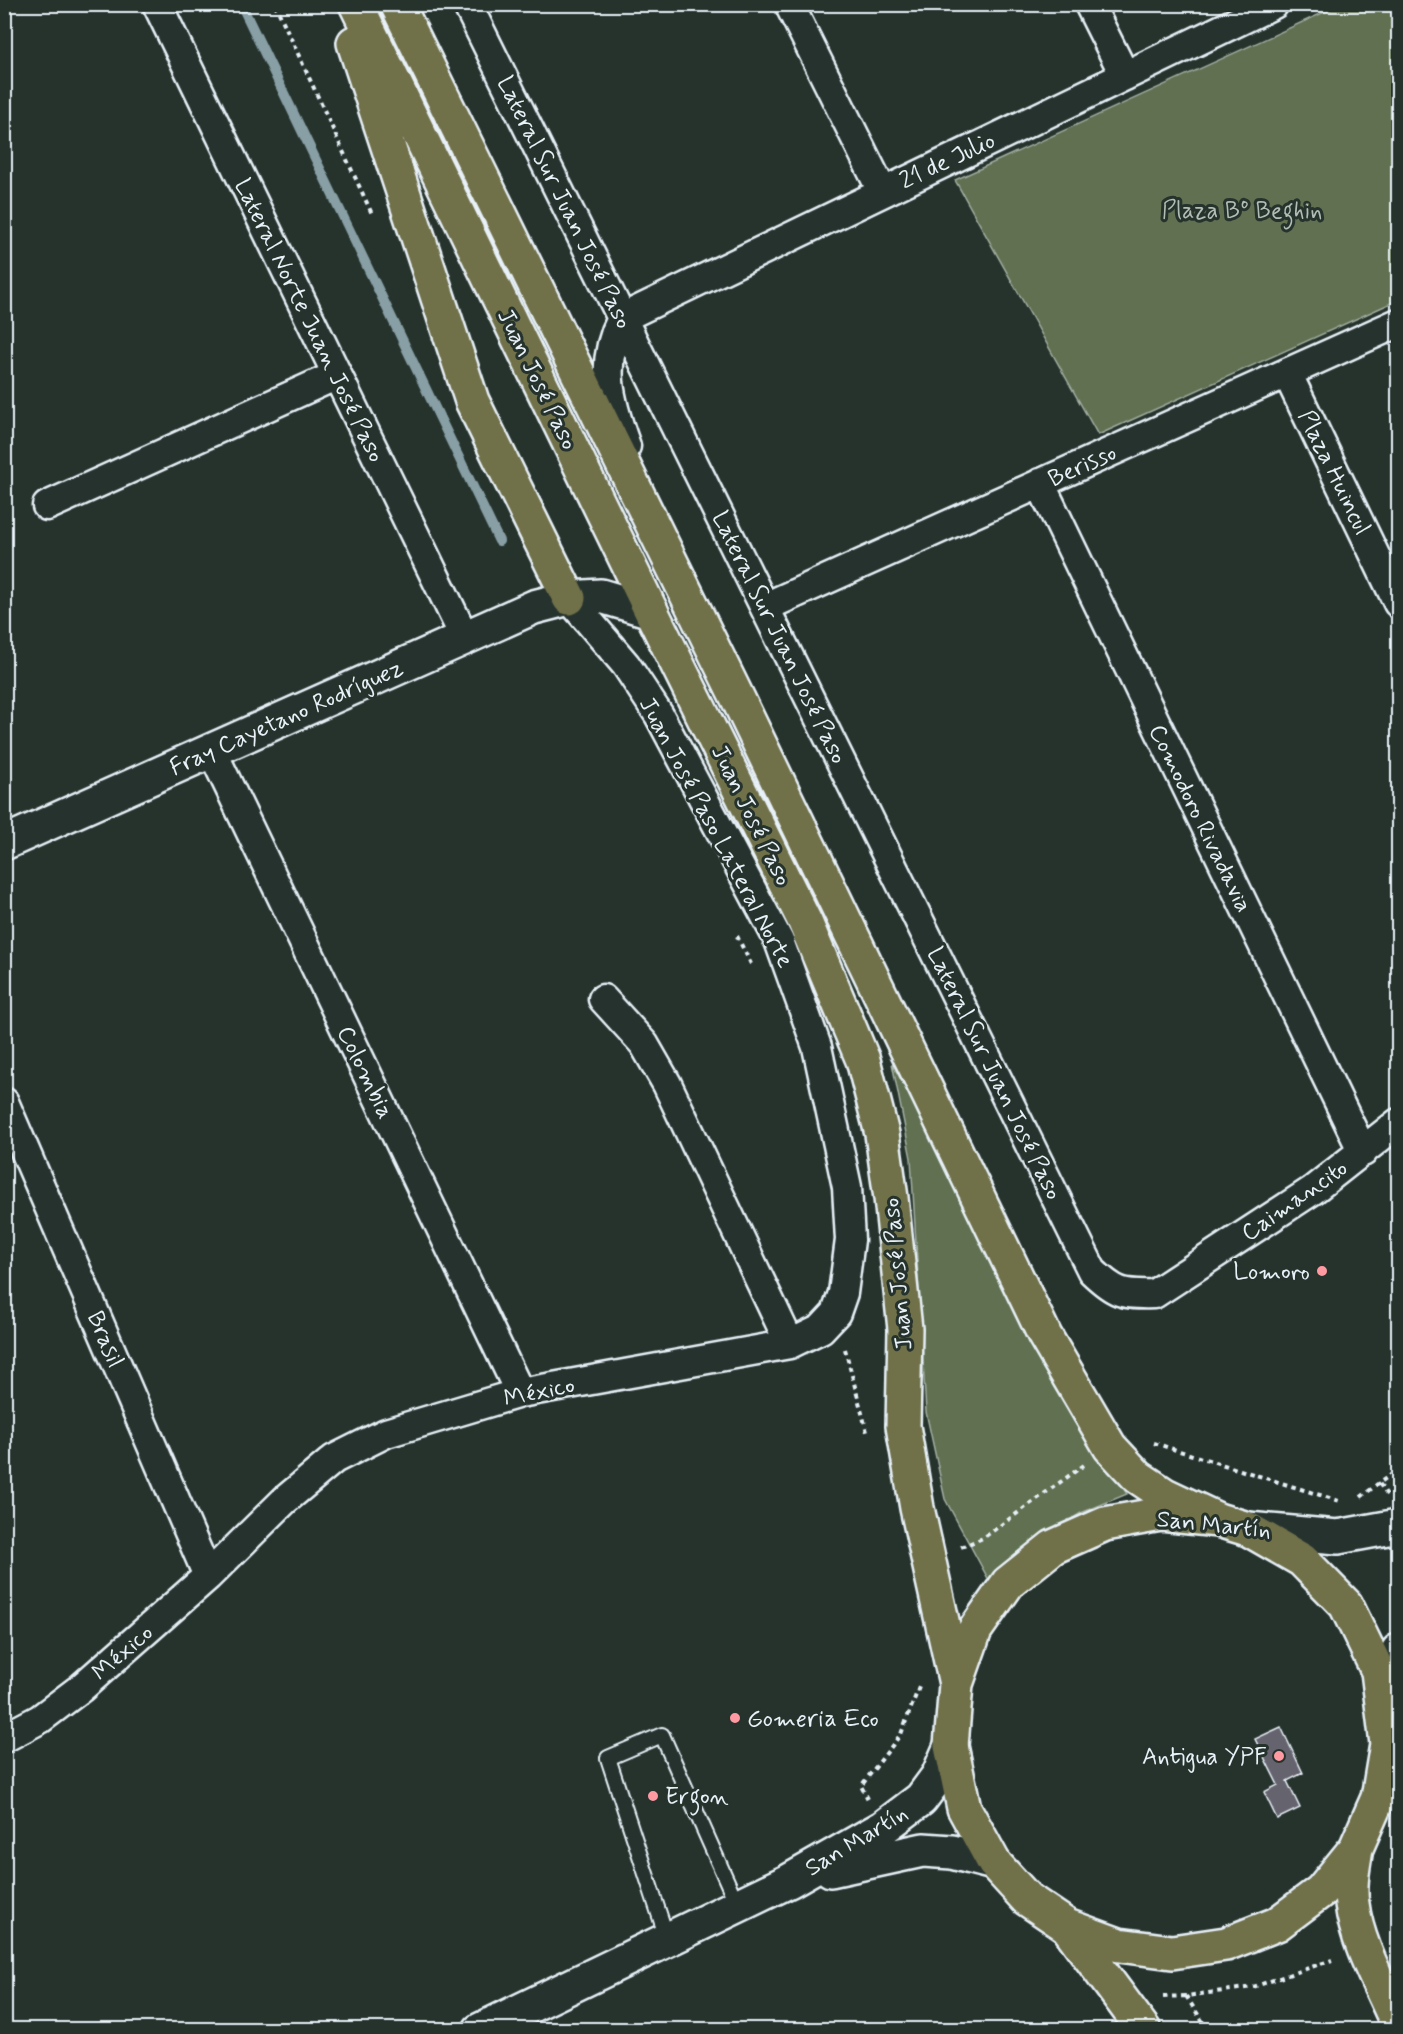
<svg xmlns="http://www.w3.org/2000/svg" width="1403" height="2034" font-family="Mynerve,sans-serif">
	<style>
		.green { fill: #617051; stroke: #a4b0a4; stroke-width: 1.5 }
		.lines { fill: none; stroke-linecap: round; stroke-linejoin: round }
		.stream { stroke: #879fa5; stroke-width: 10 }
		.building { fill: #65636e; stroke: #e8f1f8; stroke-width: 1.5 }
		.lane-casing { stroke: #e8f1f8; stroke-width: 18 }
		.street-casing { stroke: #e8f1f8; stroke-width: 33 }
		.secondary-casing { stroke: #e8f1f8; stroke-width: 38 }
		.highway-casing { stroke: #e8f1f8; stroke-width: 38 }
		.path { stroke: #e8f1f8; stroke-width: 4; stroke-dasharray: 4.5 4.5; stroke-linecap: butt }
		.lane { stroke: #26332d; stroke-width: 14 }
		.street { stroke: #26332d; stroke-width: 28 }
		.secondary { stroke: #26332d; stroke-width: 33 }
		.highway { stroke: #70704a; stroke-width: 33 }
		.poi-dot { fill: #ff9aa2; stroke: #26332d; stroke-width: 2 }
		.labels { text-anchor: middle; stroke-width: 6; stroke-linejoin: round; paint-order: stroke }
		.street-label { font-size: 24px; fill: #e8f1f8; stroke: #26332d }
		.park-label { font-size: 24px; fill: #b2bdb5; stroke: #26332d }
		.poi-label { font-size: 24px; fill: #e8f1f8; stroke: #26332d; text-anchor: end }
	</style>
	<rect width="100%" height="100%" fill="#26332d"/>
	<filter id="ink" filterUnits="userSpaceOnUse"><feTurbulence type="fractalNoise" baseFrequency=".0167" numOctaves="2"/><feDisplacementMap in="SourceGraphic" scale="12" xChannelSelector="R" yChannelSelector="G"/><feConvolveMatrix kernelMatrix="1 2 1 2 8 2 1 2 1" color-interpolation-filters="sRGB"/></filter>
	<g filter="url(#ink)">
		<path class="green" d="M1340,5H1398V300L1098,435L955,180Z
			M892,1063L1088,1436L1127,1494L1081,1513L1031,1544L991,1584L945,1499L926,1412L911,1158Z"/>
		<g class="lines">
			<path class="stream" d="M241,4L499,541"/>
		</g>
		<path class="building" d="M1281,1727L1303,1773L1287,1781L1300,1808L1277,1819L1264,1792L1278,1785L1255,1739Z"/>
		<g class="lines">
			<defs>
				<path id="lane" d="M667,1938L608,1758L662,1735L737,1904"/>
				<path id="street" d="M157,4L464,636
					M467,4L1092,1271C1115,1293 1122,1295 1154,1294L1313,1190L1398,1123
					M789,4L882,191
					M1089,4L1125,76
					M622,318L1274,4
					M622,318C599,364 609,399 626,446
					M1287,373L1398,603
					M1040,483L1363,1152
					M47,506L337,375
					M569,598L626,665L659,715L779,941L817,1047L847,1187L850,1240L843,1293L836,1313L821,1329L790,1344
					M765,607L1398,323
					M212,751L520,1393
					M4,1102L208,1576
					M4,1738L40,1719L81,1688L208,1576L285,1500L334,1459L386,1433L520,1393L790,1344L667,1084L644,1044L603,999"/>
				<path id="secondary" d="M4,843L534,607L569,598L601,596L651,611
					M1248,1529L1338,1537L1398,1526
					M1390,1718L1398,1651
					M831,1870L923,1850L952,1852L994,1863
					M480,2030L789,1881L884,1827L921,1799L938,1776L951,1746"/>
				<path id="highway" d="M356,4L651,611L805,922L863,1060L882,1134L891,1198L905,1329L903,1426L917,1508L956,1684
					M397,4L738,699L1045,1336L1110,1447L1138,1477L1165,1495L1218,1520
					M354,43L472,401L569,598
					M1356,1848C1353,1867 1349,1885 1352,1904C1357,1945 1382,1987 1398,2025
					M1067,1926L1119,1945L1172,1952L1226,1944L1277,1924L1321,1891L1356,1848L1378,1798L1387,1744L1378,1671L1346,1605L1302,1560L1248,1529L1218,1520L1161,1514L1105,1524L1053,1547L1008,1583L975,1630L956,1684L951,1746L964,1808L994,1863L1027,1899L1067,1926L1144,2030"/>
			</defs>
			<use href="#lane" class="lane-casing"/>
			<use href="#street" class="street-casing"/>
			<use href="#secondary" class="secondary-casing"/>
			<use href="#highway" class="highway-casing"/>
			<path class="path" d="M275,4L373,216
				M737,936L751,964
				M845,1349L867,1432
				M1154,1443L1339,1501
				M1387,1495L1379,1483L1398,1470
				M1361,1497L1379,1483
				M961,1547L983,1538L1084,1465
				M868,1799L861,1786L901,1734L919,1687
				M1394,1934L1398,1926
				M1163,1997L1186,1996
				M1208,2030L1186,1996L1253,1987L1332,1960"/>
			<use href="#lane" class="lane"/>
			<use href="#street" class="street"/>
			<use href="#secondary" class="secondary"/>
			<use href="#highway" class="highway"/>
		</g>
	</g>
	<g class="poi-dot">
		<circle cx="1322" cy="1271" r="6"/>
		<circle cx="735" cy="1718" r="6"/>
		<circle cx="1279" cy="1756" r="6"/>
		<circle cx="653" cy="1796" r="6"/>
	</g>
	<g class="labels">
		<g class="street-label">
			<text transform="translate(947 160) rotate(-25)" y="8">21 de Julio</text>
			<text transform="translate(565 202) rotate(64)" y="8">Lateral Sur Juan José Paso</text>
			<text transform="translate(310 320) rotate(64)" y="8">Lateral Norte Juan José Paso</text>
			<text transform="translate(538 379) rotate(64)" y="8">Juan José Paso</text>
			<text transform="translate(1082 465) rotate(-24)" y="8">Berisso</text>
			<text transform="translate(1335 472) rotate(64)" y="8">Plaza Huincul</text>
			<text transform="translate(780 637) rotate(64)" y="8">Lateral Sur Juan José Paso</text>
			<text transform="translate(286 717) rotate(-24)" y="8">Fray Cayetano Rodríguez</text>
			<text transform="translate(752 815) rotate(64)" y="8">Juan José Paso</text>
			<text transform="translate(1201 818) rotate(64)" y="8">Comodoro Rivadavia</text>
			<text transform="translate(717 832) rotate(62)" y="8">Juan José Paso Lateral Norte</text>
			<text transform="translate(366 1072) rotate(64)" y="8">Colombia</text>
			<text transform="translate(995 1073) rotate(64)" y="8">Lateral Sur Juan José Paso</text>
			<text transform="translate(1294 1200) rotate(-35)" y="8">Caimancito</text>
			<text transform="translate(897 1274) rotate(-95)" y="8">Juan José Paso</text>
			<text transform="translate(106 1339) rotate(67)" y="8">Brasil</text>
			<text transform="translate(539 1391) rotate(-12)" y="8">México</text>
			<text transform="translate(1214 1524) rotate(6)" y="8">San Martín</text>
			<text transform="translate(122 1652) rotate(-41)" y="8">México</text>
			<text transform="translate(856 1840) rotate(-31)" y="8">San Martín</text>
		</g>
		<g class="park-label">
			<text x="1242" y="218">Plaza Bº Beghin</text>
		</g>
		<g class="poi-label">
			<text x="1310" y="1279">Lomoro</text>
			<text x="747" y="1726" text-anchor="start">Gomeria Eco</text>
			<text x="1267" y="1764">Antigua YPF</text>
			<text x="665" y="1804" text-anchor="start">Ergon</text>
		</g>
	</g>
	<rect width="1403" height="2034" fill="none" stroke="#26332d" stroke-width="24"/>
	<rect x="12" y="12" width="1379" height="2010" fill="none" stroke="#e8f1f8" stroke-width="2" filter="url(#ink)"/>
</svg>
